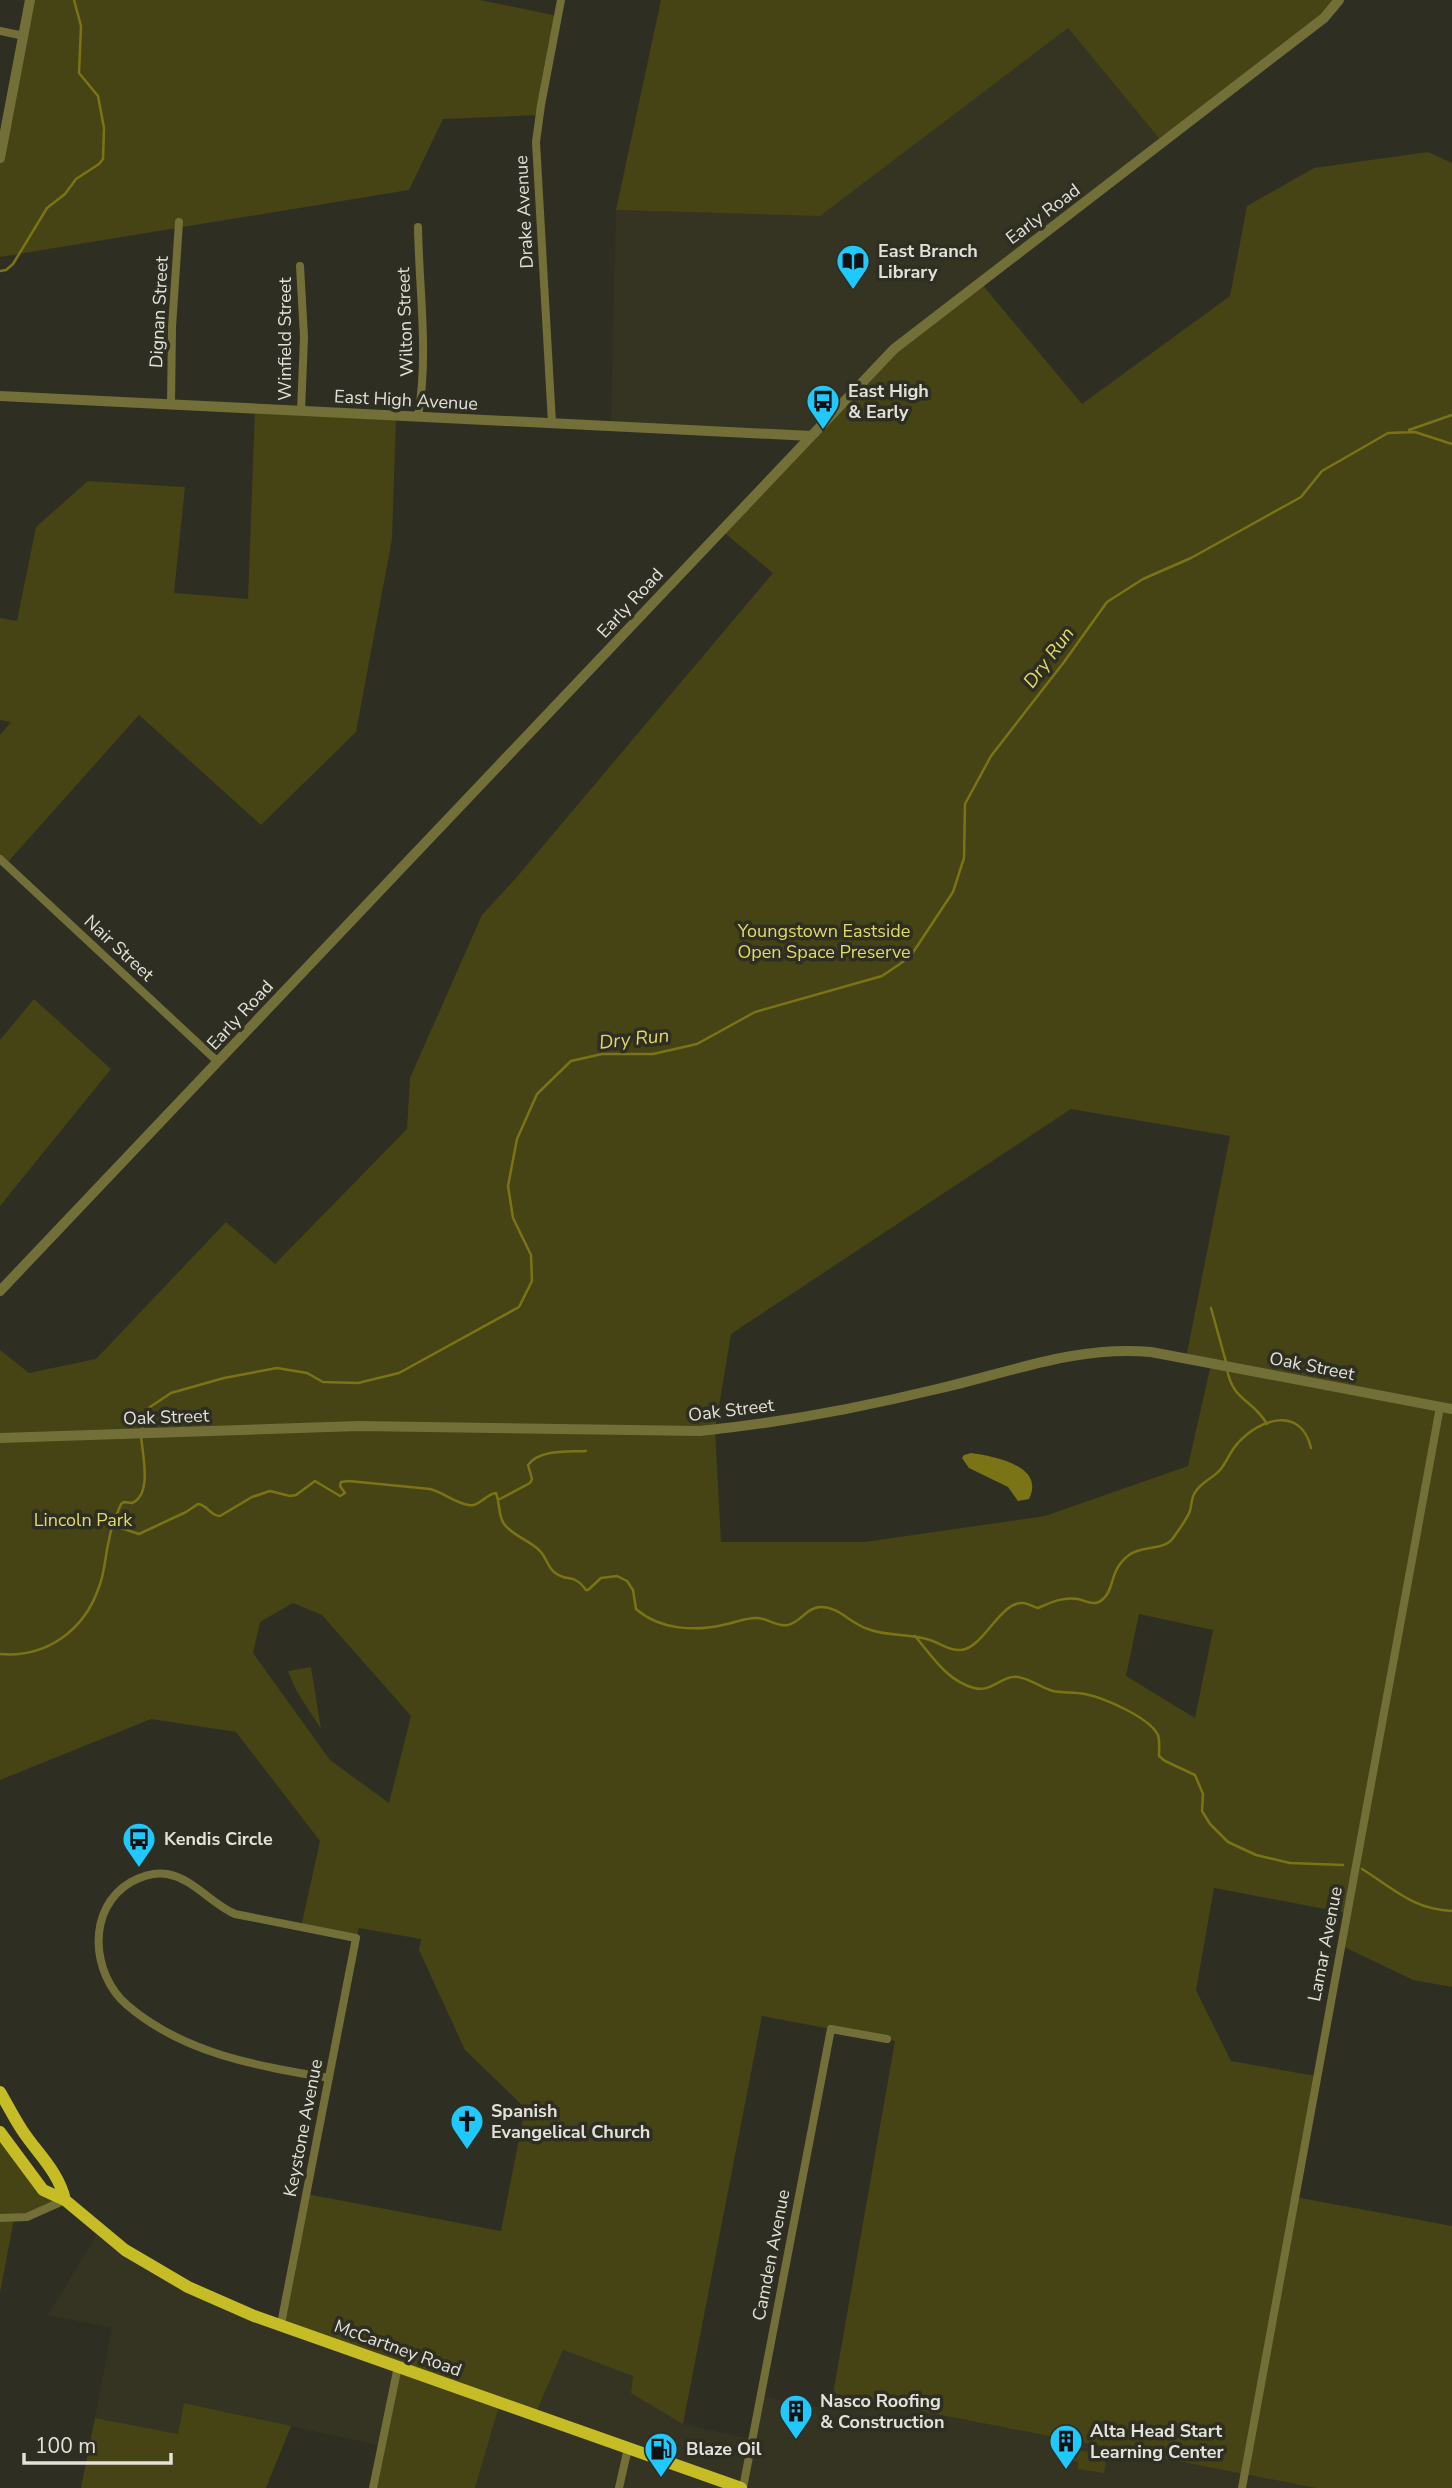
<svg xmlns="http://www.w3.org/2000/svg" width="1452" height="2488" font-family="'Nunito Sans',sans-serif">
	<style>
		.built { fill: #353422 }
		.green { fill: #464315; fill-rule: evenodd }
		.water { fill: #7b7416 }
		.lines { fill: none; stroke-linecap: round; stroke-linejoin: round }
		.stream { stroke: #7b7416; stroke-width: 2.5 }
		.minor { stroke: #736f38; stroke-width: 8 }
		.tertiary { stroke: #736f38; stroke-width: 10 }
		.trunk { stroke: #c6bc26; stroke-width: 12 }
		.labels { text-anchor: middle; stroke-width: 7; stroke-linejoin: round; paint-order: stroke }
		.street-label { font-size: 18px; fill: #e2e1da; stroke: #2f2e23 }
		.poi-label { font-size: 18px; font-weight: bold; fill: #e2e1da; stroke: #2f2e23; text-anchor: start }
		.park-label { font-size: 18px; fill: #e3db66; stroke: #2f2e23 }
		.water-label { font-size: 19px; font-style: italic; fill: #e2da65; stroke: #2f2e23 }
	</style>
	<rect width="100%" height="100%" fill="#2f2e23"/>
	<path class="built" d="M1068,28L1162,142L906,339L811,436L611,426L616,210L820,215Z
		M99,2231L161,2273L398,2366L382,2446L185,2403L178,2434L95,2418L112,2328L48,2315Z
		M563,2350L634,2376L683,2424L751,2439L760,2396L829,2409L833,2394L1316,2488H475L500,2403L535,2415Z"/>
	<path class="green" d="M30,0H480L558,16L539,115L443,119L409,190L0,257V158Z
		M661,0H1339L1162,142L1068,28L820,216L616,210Z
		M1428,152L1452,163V1987L1413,1980L1340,1945L1346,1913L1214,1888L1196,1990L1231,2061L1316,2076L1295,2197L1452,2226V2488H1316L833,2394L895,2041L762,2016L683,2424L631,2393L633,2376L563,2350L535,2415L500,2403L475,2488H373L398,2366L281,2324L307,2194L501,2231L525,2108L465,2050L419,1950L421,1939L359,1928L356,1938L301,1927L320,1841L236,1732L151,1719L0,1780V1350L29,1373L96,1359L226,1222L275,1264L407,1129L410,1078L482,915L516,878L773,573L721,530L875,367L980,282L1082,404L1230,296L1247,206L1314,168ZM1071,1109L1230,1136L1186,1358L1211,1364L1188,1466L1045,1516L865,1542H721L715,1430L731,1334ZM293,1603L322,1615L411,1716L389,1803L330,1760L253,1653L260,1622ZM1139,1614L1213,1630L1195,1718L1126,1676Z
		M255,409L396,416L392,539L356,732L261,825L139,715L6,864L0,859V735L11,722L0,720V618L17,621L36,527L88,481L185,487L174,593L248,599Z
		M34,999L111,1069L0,1206V1040Z
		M311,1667L321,1729L296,1690L288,1671Z
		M0,2132L31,2176L65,2200L14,2219L0,2293Z
		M184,2403L291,2426L266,2488H81L95,2418L178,2434Z
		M1076,2450L1107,2455L1104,2473L1078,2469V2462L1074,2461Z"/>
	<path class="water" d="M971,1453C992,1456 1046,1465 1029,1499L1018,1501L1008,1487L969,1468L962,1458L964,1455Z"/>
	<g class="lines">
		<path class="stream" d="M0,271L6,270L13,264L47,208L65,194L76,179L99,164L103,159L104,128L98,96L79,73L81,26L74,0
			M1409,430L1452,415
			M1211,1308L1226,1362
			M1227,1369C1233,1402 1252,1398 1267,1424
			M142,1429L147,1409L171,1393L224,1378L277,1368L307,1373L323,1382L358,1383L399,1373L519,1307L532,1281L531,1255L513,1218L508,1186L517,1139L537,1094L571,1061L602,1054H653L697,1044L755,1012L882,976L910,957L953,892L964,858L965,804L991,756L1064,662L1107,602L1143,579L1191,558L1301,497L1322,471L1388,433L1415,432L1452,444
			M500,1499L530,1483L532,1479L528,1465C540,1449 567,1452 586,1451
			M112,1525L139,1534L186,1512L198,1504C208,1505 210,1516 220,1516L252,1497L270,1491L290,1496L296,1495L315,1481L340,1496L345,1493L340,1486L341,1482L349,1481L430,1489C443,1492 456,1504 469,1505C479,1507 486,1494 496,1493C500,1503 498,1515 504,1524C513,1536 529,1540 539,1550C546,1556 547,1566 554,1572C567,1583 573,1572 586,1590H588L601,1578L617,1576L627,1581L633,1590L636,1609C660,1630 696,1632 727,1624C737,1622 747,1617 758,1618C770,1619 776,1627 788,1625C801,1622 806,1608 820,1607C838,1606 851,1624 868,1629C888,1637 910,1633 930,1640C940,1643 949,1651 961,1650C984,1648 1000,1601 1023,1603C1027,1603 1033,1607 1038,1608C1052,1602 1062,1597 1078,1599C1087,1601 1095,1607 1103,1599C1115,1589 1109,1570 1129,1555C1142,1545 1164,1551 1173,1538C1178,1531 1187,1519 1190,1511C1192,1504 1191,1497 1196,1491C1202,1482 1213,1478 1220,1470C1227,1462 1230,1451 1238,1443C1260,1418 1301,1406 1311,1448
			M915,1636C932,1656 947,1681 974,1688C992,1693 1001,1675 1018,1677C1031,1679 1041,1688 1053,1691C1063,1693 1074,1692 1085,1694C1104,1698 1149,1717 1158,1735C1160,1741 1159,1750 1159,1756L1165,1761L1195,1775L1203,1794L1202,1811L1210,1824L1228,1842L1256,1855L1290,1863L1343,1865
			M0,1654C46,1658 84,1631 99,1587C105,1572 105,1556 109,1540C111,1527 116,1516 121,1504L124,1502L132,1503C153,1494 142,1454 141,1435
			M1362,1869C1393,1888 1412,1909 1452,1911"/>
		<path class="minor" d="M0,31L24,36
			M300,266L304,337L301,411
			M171,404L172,327L179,222
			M418,417C429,353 419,291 418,227
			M552,423L536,142L541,105L561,0
			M0,859L217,1061
			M0,2218L27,2217L65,2200
			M281,2324L356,1938L235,1914C210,1903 194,1879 167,1874C155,1872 142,1876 131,1882C86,1908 91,1974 127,2005C184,2054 258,2066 329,2078
			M373,2488L398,2366
			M619,2488L628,2448
			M743,2488L831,2029L887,2039
			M1242,2488L1440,1407"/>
		<path class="tertiary" d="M0,158L30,0
			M0,396L811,436
			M0,1291L894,349L1311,28L1324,18L1339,0
			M0,1438L359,1426L700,1431C779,1423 859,1408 937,1389C1008,1373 1077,1345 1151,1352L1452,1409"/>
		<path class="trunk" d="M0,2092C7,2104 14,2118 22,2130C37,2153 59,2172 65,2200
			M0,2132L43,2190L65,2200L125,2250L188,2287L254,2316L741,2488"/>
	</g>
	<defs>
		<symbol id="library-pin" viewBox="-11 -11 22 30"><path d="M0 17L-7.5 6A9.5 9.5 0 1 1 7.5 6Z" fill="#20c9fd" stroke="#2f2e23"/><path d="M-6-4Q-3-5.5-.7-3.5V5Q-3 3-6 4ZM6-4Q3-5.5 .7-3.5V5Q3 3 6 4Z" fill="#111"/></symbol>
		<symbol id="bus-pin" viewBox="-11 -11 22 30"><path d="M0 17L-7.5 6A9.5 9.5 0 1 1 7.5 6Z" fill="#20c9fd" stroke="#2f2e23"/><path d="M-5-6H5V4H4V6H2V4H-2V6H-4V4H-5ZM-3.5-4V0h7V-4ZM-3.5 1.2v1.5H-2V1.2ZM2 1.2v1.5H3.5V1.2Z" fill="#111"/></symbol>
		<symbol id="church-pin" viewBox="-11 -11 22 30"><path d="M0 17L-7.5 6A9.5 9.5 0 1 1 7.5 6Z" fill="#20c9fd" stroke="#2f2e23"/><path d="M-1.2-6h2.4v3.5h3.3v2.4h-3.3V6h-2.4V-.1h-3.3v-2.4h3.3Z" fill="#111"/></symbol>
		<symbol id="building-pin" viewBox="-11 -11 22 30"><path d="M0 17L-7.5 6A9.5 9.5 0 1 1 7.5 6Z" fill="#20c9fd" stroke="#2f2e23"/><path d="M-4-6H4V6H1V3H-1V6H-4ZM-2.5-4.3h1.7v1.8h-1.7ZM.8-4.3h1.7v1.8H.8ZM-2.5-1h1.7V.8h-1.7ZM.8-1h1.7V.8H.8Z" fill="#111"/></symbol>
		<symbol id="fuel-pin" viewBox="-11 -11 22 30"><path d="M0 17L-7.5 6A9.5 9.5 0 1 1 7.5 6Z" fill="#20c9fd" stroke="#2f2e23"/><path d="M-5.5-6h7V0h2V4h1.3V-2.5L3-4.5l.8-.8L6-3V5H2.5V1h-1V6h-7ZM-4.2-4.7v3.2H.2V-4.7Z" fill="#111"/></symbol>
	</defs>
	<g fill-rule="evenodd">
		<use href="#library-pin" x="834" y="242" width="38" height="52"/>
		<use href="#bus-pin" x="804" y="382" width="38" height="52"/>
		<use href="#bus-pin" x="120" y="1820" width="38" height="52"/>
		<use href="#church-pin" x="448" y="2102" width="38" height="52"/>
		<use href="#building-pin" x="777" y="2392" width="38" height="52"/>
		<use href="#building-pin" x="1047" y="2422" width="38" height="52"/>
		<use href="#fuel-pin" x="642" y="2430" width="38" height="52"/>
	</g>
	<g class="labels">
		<g class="street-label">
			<text transform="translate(524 212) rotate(-93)" y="6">Drake Avenue</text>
			<text transform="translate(1043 214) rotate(-37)" y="6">Early Road</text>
			<text transform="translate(159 312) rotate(-87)" y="6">Dignan Street</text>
			<text transform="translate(405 322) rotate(-92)" y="6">Wilton Street</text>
			<text transform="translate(285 339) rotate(-90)" y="6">Winfield Street</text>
			<text transform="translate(406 400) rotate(3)" y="6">East High Avenue</text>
			<text transform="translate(630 603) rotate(-47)" y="6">Early Road</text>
			<text transform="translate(119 948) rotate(43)" y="6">Nair Street</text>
			<text transform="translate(240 1015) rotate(-47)" y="6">Early Road</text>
			<text transform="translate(1312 1366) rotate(11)" y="6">Oak Street</text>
			<text transform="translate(731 1410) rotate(-7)" y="6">Oak Street</text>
			<text transform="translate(166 1417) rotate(-2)" y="6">Oak Street</text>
			<text transform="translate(1325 1944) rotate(-79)" y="6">Lamar Avenue</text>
			<text transform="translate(303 2128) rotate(-79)" y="6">Keystone Avenue</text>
			<text transform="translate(771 2255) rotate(-79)" y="6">Camden Avenue</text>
			<text transform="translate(398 2348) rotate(20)" y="6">McCartney Road</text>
		</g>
		<g class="poi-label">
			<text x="878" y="257">East Branch<tspan x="878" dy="21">Library</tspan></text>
			<text x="848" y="397">East High<tspan x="848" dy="21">&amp; Early</tspan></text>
			<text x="164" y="1845">Kendis Circle</text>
			<text x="491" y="2117">Spanish<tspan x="491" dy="21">Evangelical Church</tspan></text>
			<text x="820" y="2407">Nasco Roofing<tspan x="820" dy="21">&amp; Construction</tspan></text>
			<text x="1090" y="2437">Alta Head Start<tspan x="1090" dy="21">Learning Center</tspan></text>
			<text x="686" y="2455">Blaze Oil</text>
		</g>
		<g class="park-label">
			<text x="824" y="937">Youngstown Eastside<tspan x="824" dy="21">Open Space Preserve</tspan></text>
			<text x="83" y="1526">Lincoln Park</text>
		</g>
		<g class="water-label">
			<text transform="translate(1048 657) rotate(-53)" y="7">Dry Run</text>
			<text transform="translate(634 1038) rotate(-6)" y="7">Dry Run</text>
		</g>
	</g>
	<path d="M24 2453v10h147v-10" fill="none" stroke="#e2e1da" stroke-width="3.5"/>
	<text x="35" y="2453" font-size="21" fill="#e2e1da" stroke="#2f2e23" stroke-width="5" paint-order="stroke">100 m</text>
</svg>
